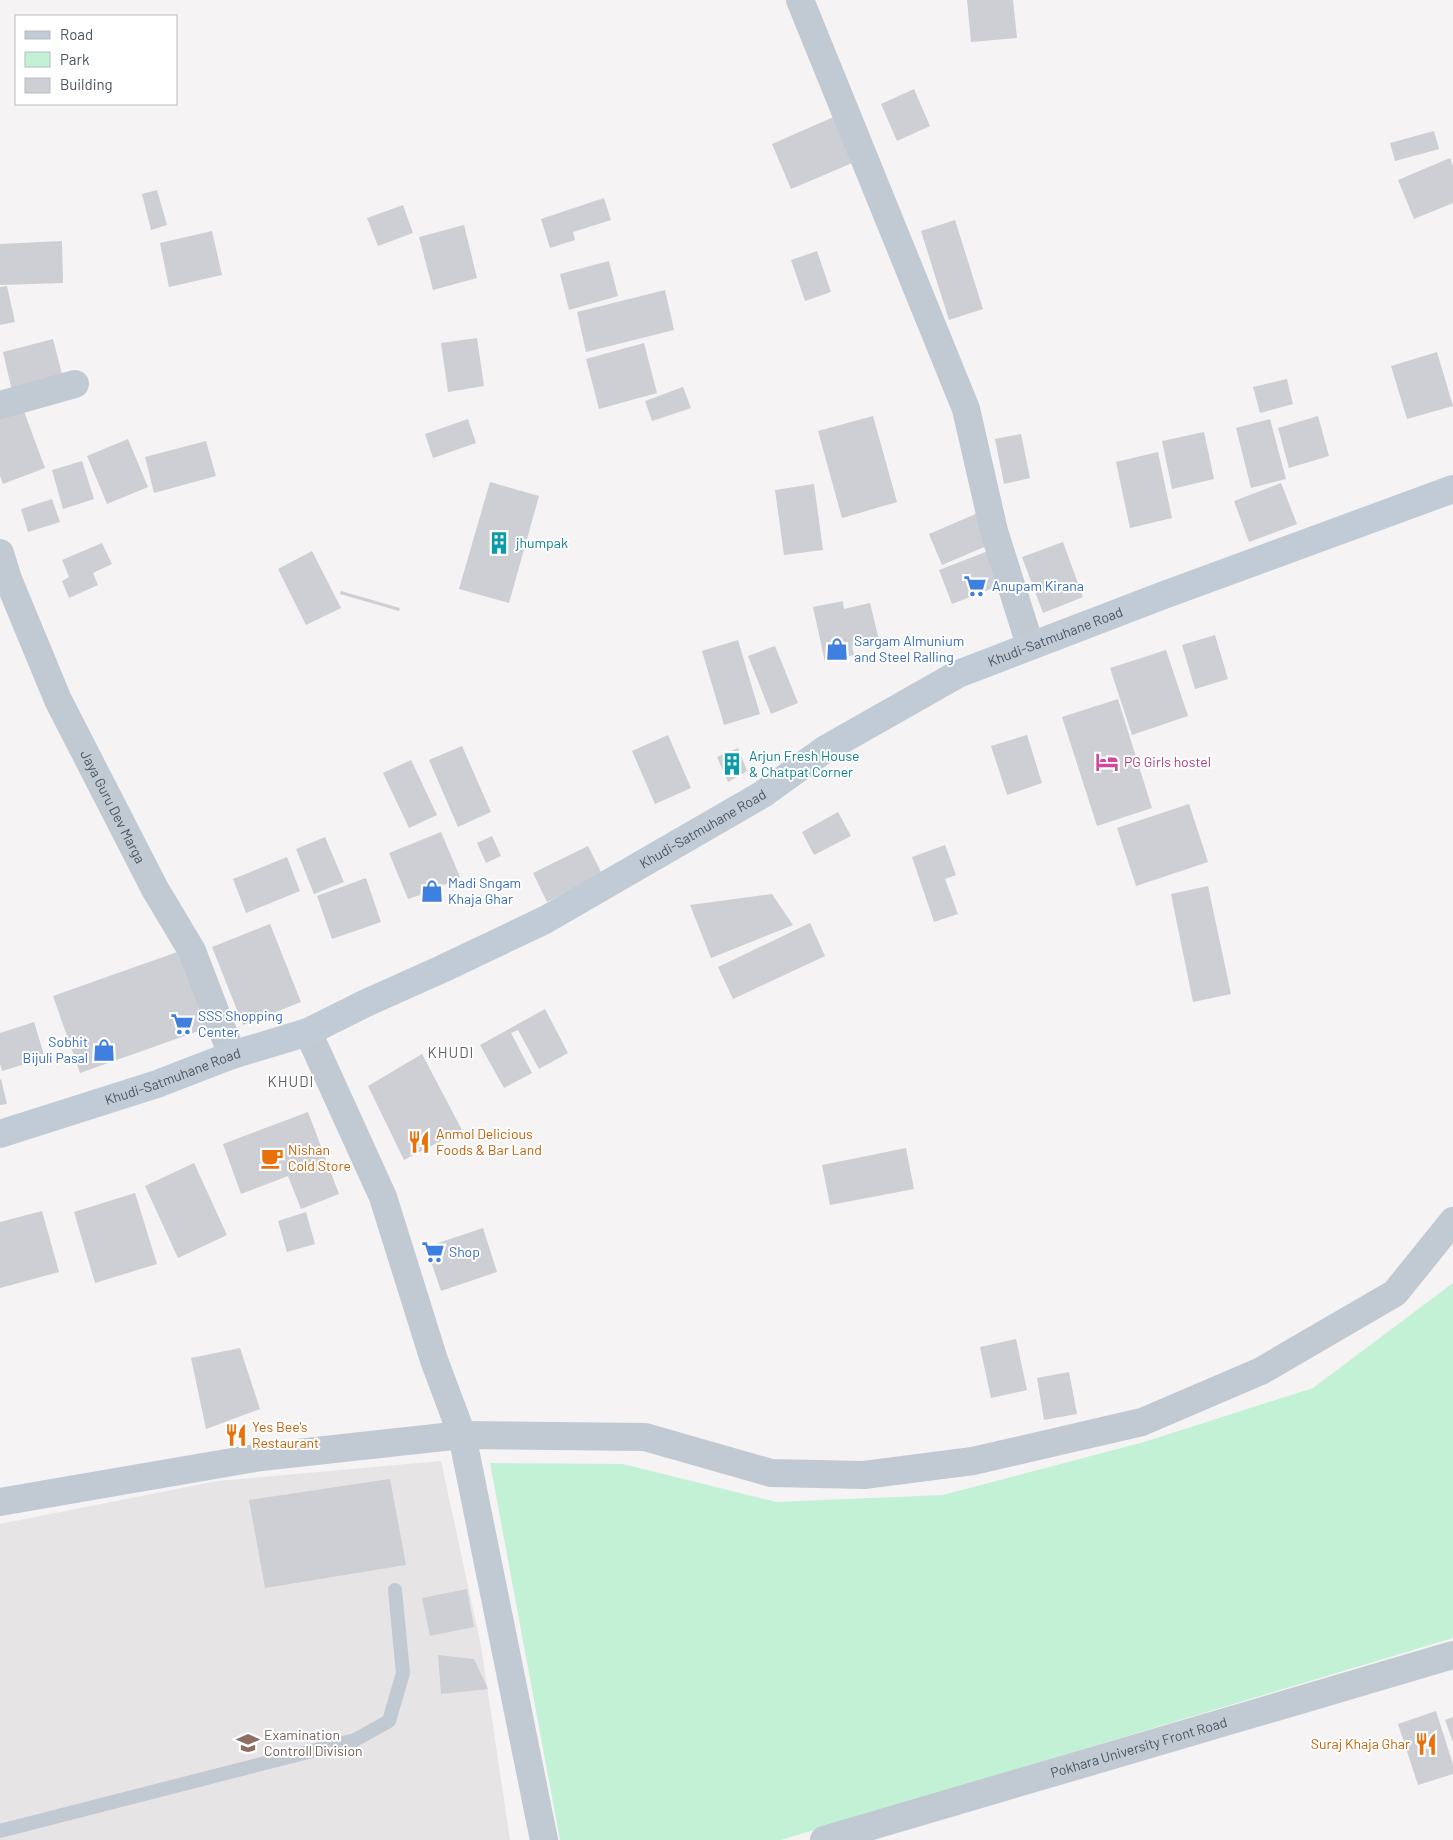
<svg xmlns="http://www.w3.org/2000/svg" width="1453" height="1840" font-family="Barlow,sans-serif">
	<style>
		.education { fill: #e6e4e5 }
		.green { fill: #c3f1d5 }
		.building { fill: #cdcfd5 }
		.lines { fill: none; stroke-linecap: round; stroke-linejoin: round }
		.lane { stroke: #c1cad2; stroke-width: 14 }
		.street { stroke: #c1cad2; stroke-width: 28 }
		.secondary { stroke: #c1cbd6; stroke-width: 28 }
		.labels { text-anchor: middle; stroke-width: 4; stroke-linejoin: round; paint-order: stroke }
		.culture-label { font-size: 14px; fill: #0d838f; stroke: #fff; text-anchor: start }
		.shop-label { font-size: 14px; fill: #366cbe; stroke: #fff; text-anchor: start }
		.street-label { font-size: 14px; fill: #4a5661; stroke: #fff }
		.hotel-label { font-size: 14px; fill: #b23c85; stroke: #fff; text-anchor: start }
		.food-label { font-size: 14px; fill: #c56008; stroke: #fff; text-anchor: start }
		.education-label { font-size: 14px; fill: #785e54; stroke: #fff; text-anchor: start }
		.neighbourhood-label { font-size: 15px; letter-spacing: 1px; fill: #5f6368; stroke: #fff }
	</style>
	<rect width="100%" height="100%" fill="#f5f3f3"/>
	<path class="education" d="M441,1461L481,1646L510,1840H0V1524L217,1481Z"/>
	<path class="green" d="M1453,1283V1638L781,1840H560L490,1463L623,1464L776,1502L943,1495L1144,1442L1313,1388Z"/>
	<path class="building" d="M967,0H1013L1017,38L971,42Z
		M914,89L930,126L897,141L881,104Z
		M838,115L857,161L791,189L772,144Z
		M1434,131L1439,149L1395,161L1390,143Z
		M1450,158L1453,166V203L1414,219L1398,180Z
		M157,190L167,225L151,230L142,194Z
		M604,198L611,220L573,232L575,240L550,248L541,219Z
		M403,205L413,233L378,246L367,218Z
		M955,220L983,309L949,320L921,231Z
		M464,225L477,278L433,290L419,237Z
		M212,231L222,275L169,287L160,243Z
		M62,241L63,283L0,285V244Z
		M817,251L831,292L805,301L791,260Z
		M609,261L618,296L569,310L560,274Z
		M7,286L15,322L0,325V287Z
		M665,290L674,330L586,352L577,312Z
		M477,338L484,386L448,392L441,343Z
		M53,339L63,378L12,391L3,352Z
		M644,343L657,393L599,409L586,359Z
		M1437,352L1453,406L1407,419L1391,366Z
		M1287,379L1293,404L1260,413L1253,387Z
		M683,387L691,408L652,421L645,401Z
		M22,406L45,468L3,484L0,476V414Z
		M873,416L897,502L842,518L818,431Z
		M1318,416L1329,456L1289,468L1278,428Z
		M468,419L476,443L433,458L425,434Z
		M1270,419L1286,479L1251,488L1236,428Z
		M1204,432L1214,479L1172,489L1162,441Z
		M1021,434L1030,478L1004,484L995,439Z
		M128,439L148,487L107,504L87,456Z
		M206,441L216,476L154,493L145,457Z
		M1158,452L1172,518L1130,528L1116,462Z
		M82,461L94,499L63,509L52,470Z
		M490,482L539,496L509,603L459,589Z
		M1281,483L1297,524L1249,542L1234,501Z
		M814,484L823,550L784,555L775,490Z
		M52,499L60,522L28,532L21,509Z
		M978,513L991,544L942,565L929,534Z
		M1063,542L1083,597L1043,613L1022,557Z
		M102,543L112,564L93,573L98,585L69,598L62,581L69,577L62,560Z
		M996,548L1009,582L952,604L939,570Z
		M312,551L341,608L306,625L278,569Z
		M341,591L400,608L399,611L340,594Z
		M843,601L844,609L870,603L879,640L852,646L854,655L825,662L813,607Z
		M1215,635L1228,679L1195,689L1182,645Z
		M738,640L760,714L724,725L702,651Z
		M775,646L798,703L771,714L748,656Z
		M1166,650L1188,716L1132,735L1110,668Z
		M1118,699L1152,808L1097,826L1062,717Z
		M668,735L691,788L655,804L632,751Z
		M1027,735L1042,783L1007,795L991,746Z
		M462,746L491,812L458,827L429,760Z
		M738,748L747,771L728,782L717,757Z
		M411,760L437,815L409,828L383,773Z
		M1189,804L1208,862L1136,886L1117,828Z
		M838,812L851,836L814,855L802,832Z
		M441,832L460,877L432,891L408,899L389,853Z
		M492,836L501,856L486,863L477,843Z
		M325,837L344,882L314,894L296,849Z
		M945,845L956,875L945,879L958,914L934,922L912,857Z
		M588,846L602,874L547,902L533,873Z
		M287,857L300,891L246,913L233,879Z
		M366,878L381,922L332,939L317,896Z
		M1208,886L1231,994L1193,1002L1171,894Z
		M772,894L793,925L711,958L690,905Z
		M810,923L825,956L733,999L718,967Z
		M270,924L301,1002L243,1025L212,947Z
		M180,951L207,1028L80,1073L53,996Z
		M545,1009L568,1053L539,1069L518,1030L511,1033L532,1073L504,1088L480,1045Z
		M34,1022L45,1058L2,1071L0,1064V1033Z
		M422,1054L462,1130L404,1160L368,1086Z
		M1,1079L7,1104L0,1105V1080Z
		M308,1112L339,1194L301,1209L288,1176L241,1194L223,1144Z
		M906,1148L914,1189L830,1205L822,1165Z
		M194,1163L227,1235L178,1258L145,1186Z
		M135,1193L157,1264L95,1283L74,1212Z
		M42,1211L59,1272L0,1288V1222Z
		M306,1212L315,1244L287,1252L278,1221Z
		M483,1228L497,1272L441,1291L426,1247Z
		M1016,1339L1027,1390L991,1398L980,1347Z
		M240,1348L260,1409L206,1429L191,1358Z
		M1069,1372L1077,1414L1044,1420L1037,1378Z
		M390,1479L406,1565L265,1588L249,1500Z
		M467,1589L474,1627L430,1636L422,1598Z
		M438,1655L474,1659L488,1689L441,1694Z
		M1436,1711L1453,1764V1774L1418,1785L1398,1724Z
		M1453,1717V1742L1445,1720Z"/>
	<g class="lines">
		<path class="lane" d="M0,1831L355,1740L389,1721L403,1673L395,1590"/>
		<g class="street">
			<path d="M800,0L966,409L994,531L1030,645"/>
			<path d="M0,405L75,384"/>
			<path id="s1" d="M0,553L8,579L58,700L155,889L192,951L232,1055"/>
			<path d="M308,1032L383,1197L434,1360L462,1435L544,1840"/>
			<path d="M0,1502L261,1457L462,1435L645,1437L771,1473L864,1475L973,1461L1142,1422L1261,1371L1395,1293L1453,1221"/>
			<path id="s2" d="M824,1840L1453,1655"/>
		</g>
		<path class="secondary" id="s3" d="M0,1134L157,1084L232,1055L308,1032L366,1003L442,969L545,920L763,794L824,750L958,674L1164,595L1453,489"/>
	</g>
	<defs>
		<symbol id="building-bare" viewBox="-9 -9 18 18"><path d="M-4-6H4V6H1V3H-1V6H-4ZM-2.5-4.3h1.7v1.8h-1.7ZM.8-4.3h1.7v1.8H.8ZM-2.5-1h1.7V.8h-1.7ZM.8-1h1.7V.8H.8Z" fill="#0f9aa8" stroke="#fff" stroke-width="2.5" paint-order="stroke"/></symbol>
		<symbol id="supermarket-bare" viewBox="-9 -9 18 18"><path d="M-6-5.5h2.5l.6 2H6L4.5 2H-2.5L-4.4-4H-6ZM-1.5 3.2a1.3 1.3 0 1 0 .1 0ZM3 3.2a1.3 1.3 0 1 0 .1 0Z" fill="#3f7fe0" stroke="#fff" stroke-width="2.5" paint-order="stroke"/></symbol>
		<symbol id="shop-bare" viewBox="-9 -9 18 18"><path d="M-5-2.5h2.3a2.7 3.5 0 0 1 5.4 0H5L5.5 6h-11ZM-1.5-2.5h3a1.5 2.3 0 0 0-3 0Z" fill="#3f7fe0" stroke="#fff" stroke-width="2.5" paint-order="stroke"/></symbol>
		<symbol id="hotel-bare" viewBox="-9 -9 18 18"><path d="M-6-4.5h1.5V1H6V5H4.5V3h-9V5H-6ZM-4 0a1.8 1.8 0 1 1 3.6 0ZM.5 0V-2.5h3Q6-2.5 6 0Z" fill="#d1479c" stroke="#fff" stroke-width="2.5" paint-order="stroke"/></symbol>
		<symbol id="restaurant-bare" viewBox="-9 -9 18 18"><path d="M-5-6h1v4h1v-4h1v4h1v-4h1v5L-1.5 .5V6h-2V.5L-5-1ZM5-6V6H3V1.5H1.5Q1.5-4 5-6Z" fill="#e8710a" stroke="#fff" stroke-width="2.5" paint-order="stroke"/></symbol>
		<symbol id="cafe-bare" viewBox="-9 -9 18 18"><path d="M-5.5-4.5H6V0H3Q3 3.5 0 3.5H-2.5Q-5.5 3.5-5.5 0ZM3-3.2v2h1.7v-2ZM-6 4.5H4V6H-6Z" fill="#e8710a" stroke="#fff" stroke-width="2.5" paint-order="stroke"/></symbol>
		<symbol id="university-bare" viewBox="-9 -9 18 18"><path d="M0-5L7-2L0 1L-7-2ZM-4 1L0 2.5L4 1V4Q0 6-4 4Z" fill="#8d6e63" stroke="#fff" stroke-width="2.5" paint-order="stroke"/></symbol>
	</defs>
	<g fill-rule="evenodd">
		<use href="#building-bare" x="483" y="527" width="32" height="32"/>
		<use href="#supermarket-bare" x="959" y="570" width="32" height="32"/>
		<use href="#shop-bare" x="821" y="633" width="32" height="32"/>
		<use href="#hotel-bare" x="1091" y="746" width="32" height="32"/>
		<use href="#building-bare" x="716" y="748" width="32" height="32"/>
		<use href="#shop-bare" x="416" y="875" width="32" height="32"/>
		<use href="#supermarket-bare" x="166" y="1008" width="32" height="32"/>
		<use href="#shop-bare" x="88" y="1034" width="32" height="32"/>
		<use href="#restaurant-bare" x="403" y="1126" width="32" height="32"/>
		<use href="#cafe-bare" x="256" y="1142" width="32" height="32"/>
		<use href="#supermarket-bare" x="417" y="1236" width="32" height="32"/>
		<use href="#restaurant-bare" x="220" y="1419" width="32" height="32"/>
		<use href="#university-bare" x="232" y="1727" width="32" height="32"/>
		<use href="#restaurant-bare" x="1410" y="1728" width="32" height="32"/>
	</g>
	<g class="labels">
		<g class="culture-label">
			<text x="516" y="548">jhumpak</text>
			<text x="749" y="761">Arjun Fresh House<tspan x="749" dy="16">&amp; Chatpat Corner</tspan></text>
		</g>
		<g class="shop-label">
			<text x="992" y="591">Anupam Kirana</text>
			<text x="854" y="646">Sargam Almunium<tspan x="854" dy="16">and Steel Ralling</tspan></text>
			<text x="448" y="888">Madi Sngam<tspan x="448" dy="16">Khaja Ghar</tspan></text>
			<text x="198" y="1021">SSS Shopping<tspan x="198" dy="16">Center</tspan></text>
			<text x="88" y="1047" text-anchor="end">Sobhit<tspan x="88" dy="16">Bijuli Pasal</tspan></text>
			<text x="449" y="1257">Shop</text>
		</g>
		<g class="street-label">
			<text dy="5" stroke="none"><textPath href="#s3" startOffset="1172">Khudi-Satmuhane Road</textPath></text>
			<text dy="5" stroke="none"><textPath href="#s1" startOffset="278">Jaya Guru Dev Marga</textPath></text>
			<text dy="5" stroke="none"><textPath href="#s3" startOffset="769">Khudi-Satmuhane Road</textPath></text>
			<text dy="5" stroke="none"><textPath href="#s3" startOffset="182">Khudi-Satmuhane Road</textPath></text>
			<text dy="5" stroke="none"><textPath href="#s2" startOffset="328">Pokhara University Front Road</textPath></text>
		</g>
		<g class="hotel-label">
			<text x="1124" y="767">PG Girls hostel</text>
		</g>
		<g class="food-label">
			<text x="436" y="1139">Anmol Delicious<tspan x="436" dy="16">Foods &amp; Bar Land</tspan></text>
			<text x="288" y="1155">Nishan<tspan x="288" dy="16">Cold Store</tspan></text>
			<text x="252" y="1432">Yes Bee's<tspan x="252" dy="16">Restaurant</tspan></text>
			<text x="1410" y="1749" text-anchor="end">Suraj Khaja Ghar</text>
		</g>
		<g class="education-label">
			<text x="264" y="1740">Examination<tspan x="264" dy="16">Controll Division</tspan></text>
		</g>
		<g class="neighbourhood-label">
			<text x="451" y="1058">KHUDI</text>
			<text x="291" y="1087">KHUDI</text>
		</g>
	</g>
	<rect x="15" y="15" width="162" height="90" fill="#ffffff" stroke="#b7bbc0"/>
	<rect x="25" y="31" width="25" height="8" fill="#c1cbd6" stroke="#b7bbc0"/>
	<text x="60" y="40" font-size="15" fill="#4a5661">Road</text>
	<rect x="25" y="52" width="25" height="15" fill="#c3f1d5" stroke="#b7bbc0"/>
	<text x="60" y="65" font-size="15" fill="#4a5661">Park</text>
	<rect x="25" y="78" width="25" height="15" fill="#cdcfd5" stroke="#b7bbc0"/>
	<text x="60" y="90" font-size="15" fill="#4a5661">Building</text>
</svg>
